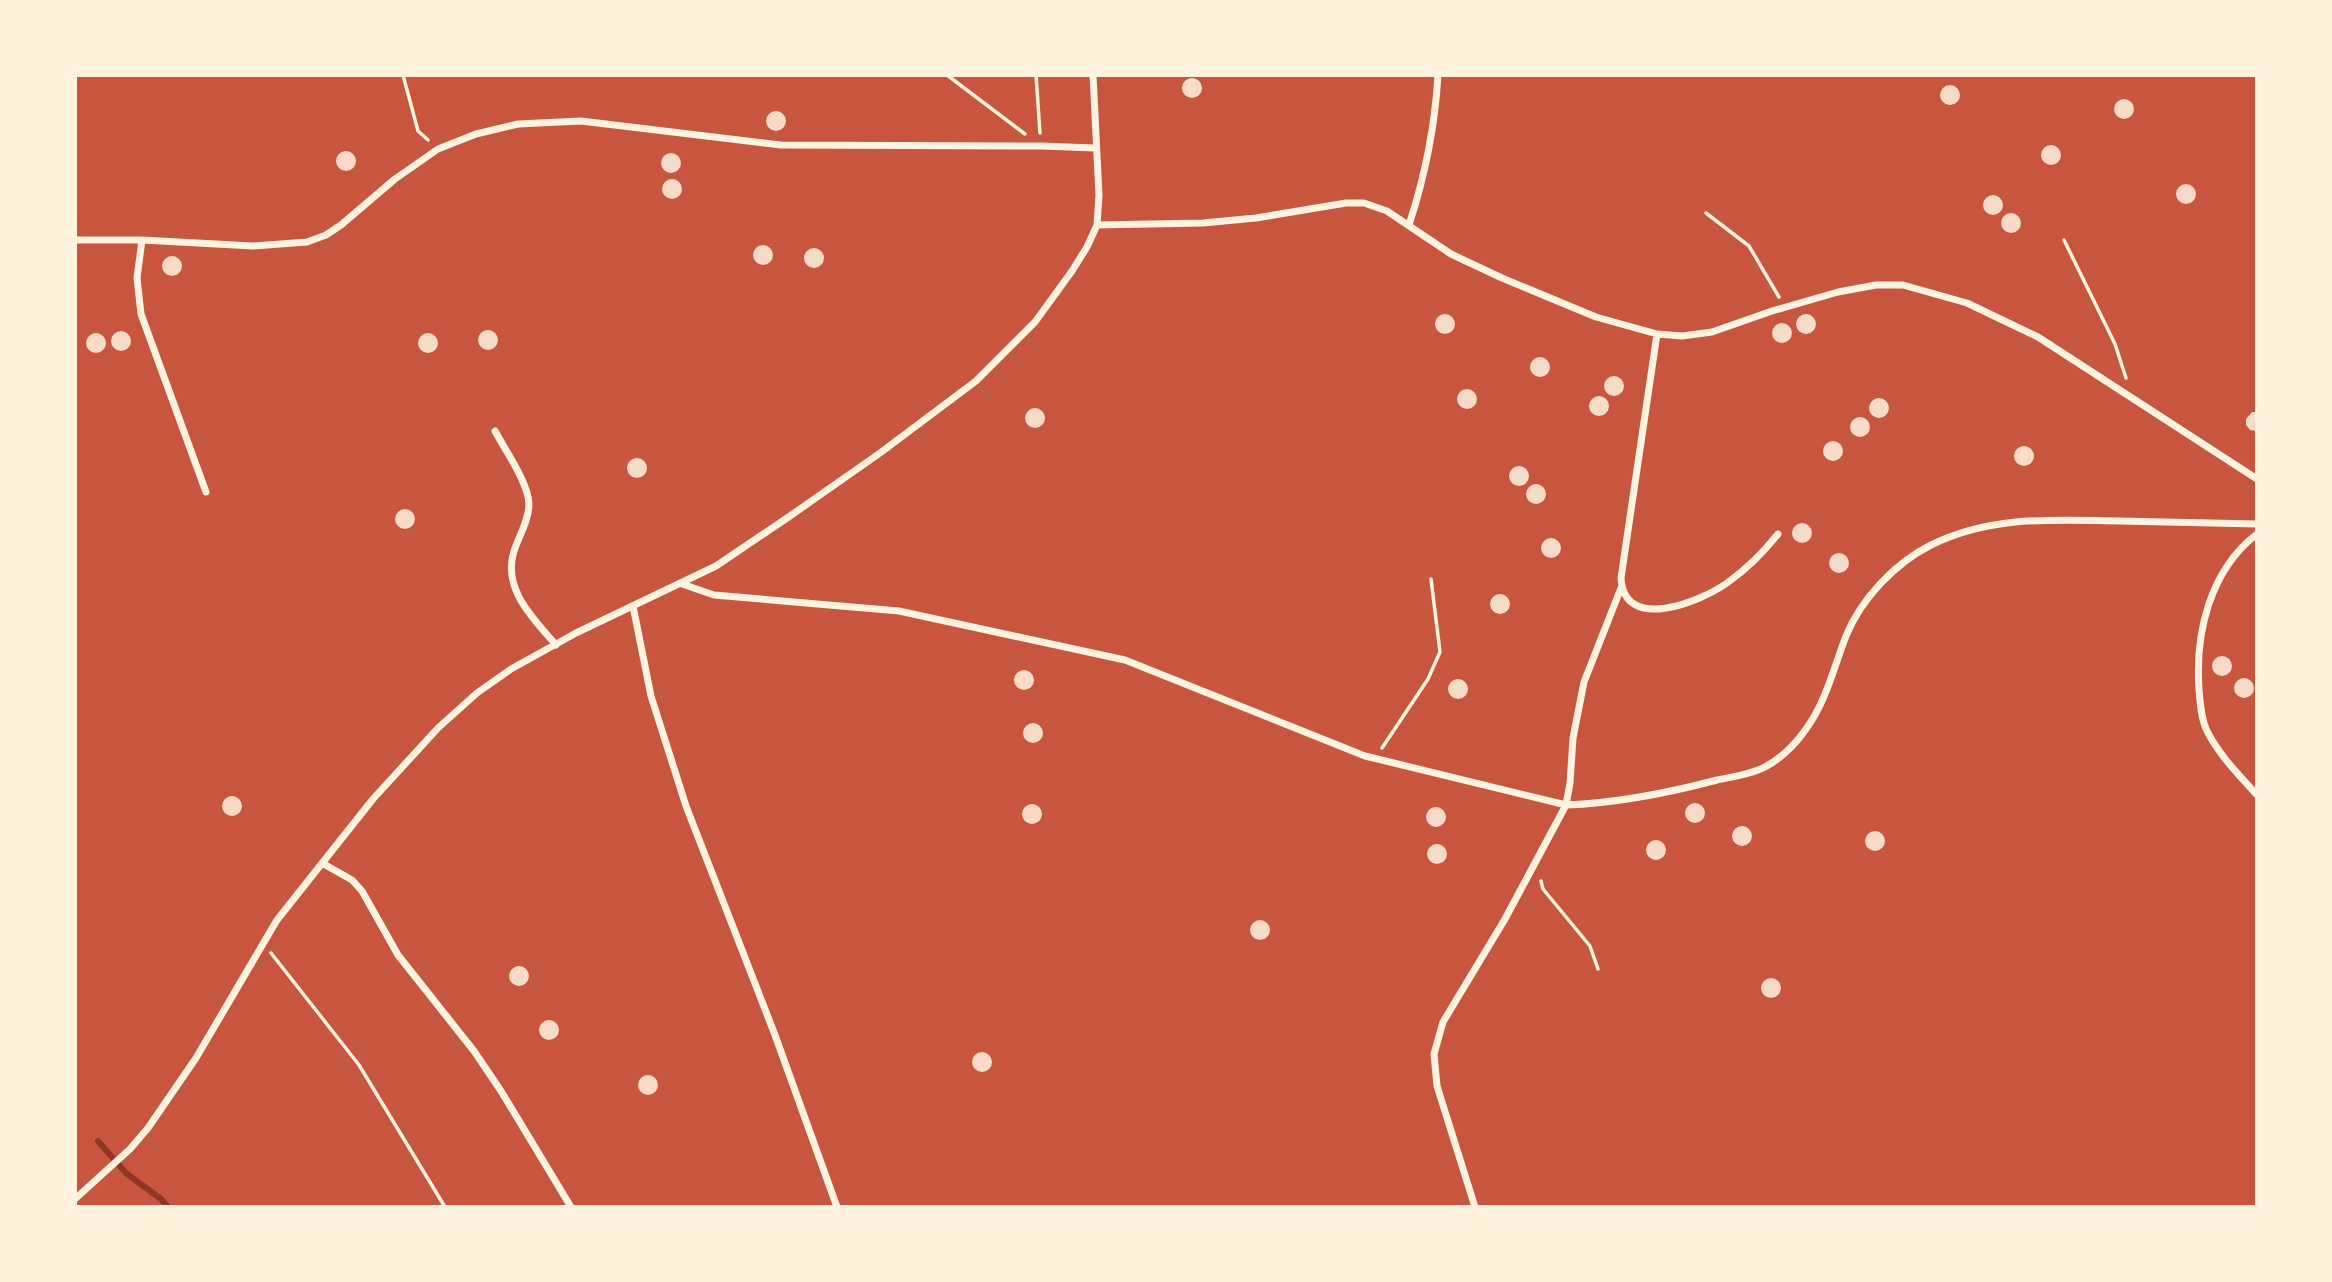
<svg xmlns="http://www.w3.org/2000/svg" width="2332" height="1282" font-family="Jost,sans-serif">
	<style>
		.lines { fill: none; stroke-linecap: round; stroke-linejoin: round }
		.stream { stroke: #8f3625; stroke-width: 6 }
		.building { fill: #f7dbc8 }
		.path { stroke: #fff3e0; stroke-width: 3.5 }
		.minor { stroke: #fff3e0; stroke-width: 7 }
	</style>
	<rect width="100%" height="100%" fill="#c8553d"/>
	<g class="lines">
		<path class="stream" d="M98,1141L127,1174L161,1199L168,1207"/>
	</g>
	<path class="building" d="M1182 88a10 10 0 1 1 20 0a10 10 0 1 1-20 0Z
		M1940 95a10 10 0 1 1 20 0a10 10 0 1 1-20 0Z
		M2114 109a10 10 0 1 1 20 0a10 10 0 1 1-20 0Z
		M766 121a10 10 0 1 1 20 0a10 10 0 1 1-20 0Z
		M2041 155a10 10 0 1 1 20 0a10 10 0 1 1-20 0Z
		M336 161a10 10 0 1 1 20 0a10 10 0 1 1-20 0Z
		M661 163a10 10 0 1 1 20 0a10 10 0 1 1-20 0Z
		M662 189a10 10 0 1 1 20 0a10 10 0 1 1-20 0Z
		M2176 194a10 10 0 1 1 20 0a10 10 0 1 1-20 0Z
		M1983 205a10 10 0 1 1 20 0a10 10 0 1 1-20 0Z
		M2001 223a10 10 0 1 1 20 0a10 10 0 1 1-20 0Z
		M753 255a10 10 0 1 1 20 0a10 10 0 1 1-20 0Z
		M804 258a10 10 0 1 1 20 0a10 10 0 1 1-20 0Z
		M162 266a10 10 0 1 1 20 0a10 10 0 1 1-20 0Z
		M1796 324a10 10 0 1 1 20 0a10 10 0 1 1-20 0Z
		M1435 324a10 10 0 1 1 20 0a10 10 0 1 1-20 0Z
		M1772 333a10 10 0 1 1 20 0a10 10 0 1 1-20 0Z
		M478 340a10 10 0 1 1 20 0a10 10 0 1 1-20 0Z
		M111 341a10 10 0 1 1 20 0a10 10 0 1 1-20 0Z
		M418 343a10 10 0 1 1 20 0a10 10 0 1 1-20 0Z
		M86 343a10 10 0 1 1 20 0a10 10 0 1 1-20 0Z
		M1530 367a10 10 0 1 1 20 0a10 10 0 1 1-20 0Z
		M1604 386a10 10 0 1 1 20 0a10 10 0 1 1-20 0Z
		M1457 399a10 10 0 1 1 20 0a10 10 0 1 1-20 0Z
		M1589 406a10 10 0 1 1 20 0a10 10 0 1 1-20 0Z
		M1869 408a10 10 0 1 1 20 0a10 10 0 1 1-20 0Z
		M1025 418a10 10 0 1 1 20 0a10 10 0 1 1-20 0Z
		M2252,412H2257V431L2250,430L2246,425V419Z
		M1850 427a10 10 0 1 1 20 0a10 10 0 1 1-20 0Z
		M1823 451a10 10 0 1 1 20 0a10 10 0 1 1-20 0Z
		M2014 456a10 10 0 1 1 20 0a10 10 0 1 1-20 0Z
		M627 468a10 10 0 1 1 20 0a10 10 0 1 1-20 0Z
		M1509 476a10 10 0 1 1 20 0a10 10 0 1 1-20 0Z
		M1526 494a10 10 0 1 1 20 0a10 10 0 1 1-20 0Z
		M395 519a10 10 0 1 1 20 0a10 10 0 1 1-20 0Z
		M1792 533a10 10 0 1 1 20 0a10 10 0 1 1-20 0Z
		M1541 548a10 10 0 1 1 20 0a10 10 0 1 1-20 0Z
		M1829 563a10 10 0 1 1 20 0a10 10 0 1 1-20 0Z
		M1490 604a10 10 0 1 1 20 0a10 10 0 1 1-20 0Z
		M2212 666a10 10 0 1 1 20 0a10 10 0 1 1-20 0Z
		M1014 680a10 10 0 1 1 20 0a10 10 0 1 1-20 0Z
		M2234 688a10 10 0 1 1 20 0a10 10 0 1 1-20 0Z
		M1448 689a10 10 0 1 1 20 0a10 10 0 1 1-20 0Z
		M1023 733a10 10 0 1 1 20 0a10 10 0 1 1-20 0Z
		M222 806a10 10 0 1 1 20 0a10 10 0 1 1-20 0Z
		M1685 813a10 10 0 1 1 20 0a10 10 0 1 1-20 0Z
		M1022 814a10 10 0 1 1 20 0a10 10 0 1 1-20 0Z
		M1426 817a10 10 0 1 1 20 0a10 10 0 1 1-20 0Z
		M1732 836a10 10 0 1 1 20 0a10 10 0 1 1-20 0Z
		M1865 841a10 10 0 1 1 20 0a10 10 0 1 1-20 0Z
		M1646 850a10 10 0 1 1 20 0a10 10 0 1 1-20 0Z
		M1427 854a10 10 0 1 1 20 0a10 10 0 1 1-20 0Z
		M1250 930a10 10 0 1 1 20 0a10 10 0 1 1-20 0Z
		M509 976a10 10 0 1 1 20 0a10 10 0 1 1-20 0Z
		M1761 988a10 10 0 1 1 20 0a10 10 0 1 1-20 0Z
		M539 1030a10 10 0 1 1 20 0a10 10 0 1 1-20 0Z
		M972 1062a10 10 0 1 1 20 0a10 10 0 1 1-20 0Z
		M638 1085a10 10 0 1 1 20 0a10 10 0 1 1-20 0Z"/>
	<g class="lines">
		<path class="path" d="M403,75L418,131L428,140
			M947,75L1025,134
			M1036,75L1040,133
			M1706,213L1749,246L1779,297
			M2064,240L2115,344L2126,378
			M1382,748L1428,679L1440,652L1431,579
			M1541,881L1543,889L1590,946L1598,969
			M271,953L359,1065L445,1207"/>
		<path class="minor" d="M1097,225L1203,223L1256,218L1346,203H1364L1387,211L1451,254L1502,278L1596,317L1657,334L1682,336L1712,332L1772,311L1838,292L1876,285H1903L1967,303L2038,337L2257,479
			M1409,225C1425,176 1435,126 1438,75
			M75,240H142L253,246L307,242L326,235L341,225L395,179L438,149L476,134L518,124L581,121L781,145L1041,146L1095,148
			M142,240L137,278L141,314L206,492
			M1657,334L1621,578C1624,633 1700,602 1727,583C1747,569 1763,553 1778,534
			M495,431C505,450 528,482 529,504C529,520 519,536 514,551C502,589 533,618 556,645
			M2257,534C2210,570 2195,633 2199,689C2200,702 2201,719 2207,731C2219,755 2239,775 2257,795
			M682,584L714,595L899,611L1125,660L1365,756L1566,805C1617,803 1668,793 1717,780C1731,777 1746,775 1758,770C1777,763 1795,745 1806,729C1826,702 1834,667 1846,636C1861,599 1895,563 1931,545C1992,515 2053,520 2119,521C2165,522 2211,523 2257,524
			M633,606L651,696L686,806L775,1035L837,1207
			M322,863L352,880L362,891L398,955L474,1051L501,1091L571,1207
			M75,1199L130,1149L148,1128L196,1058L277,920L373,799L438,728L477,693L511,669L576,633L716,566L790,516L880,453L976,381L1035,322L1072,271L1087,247L1097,225L1099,195L1093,75
			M1475,1207L1437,1086L1434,1054L1443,1022L1505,919L1566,805L1570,783L1573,738L1584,682L1621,588"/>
	</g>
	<rect width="2332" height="1282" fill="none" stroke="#fff3e0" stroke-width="154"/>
</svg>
